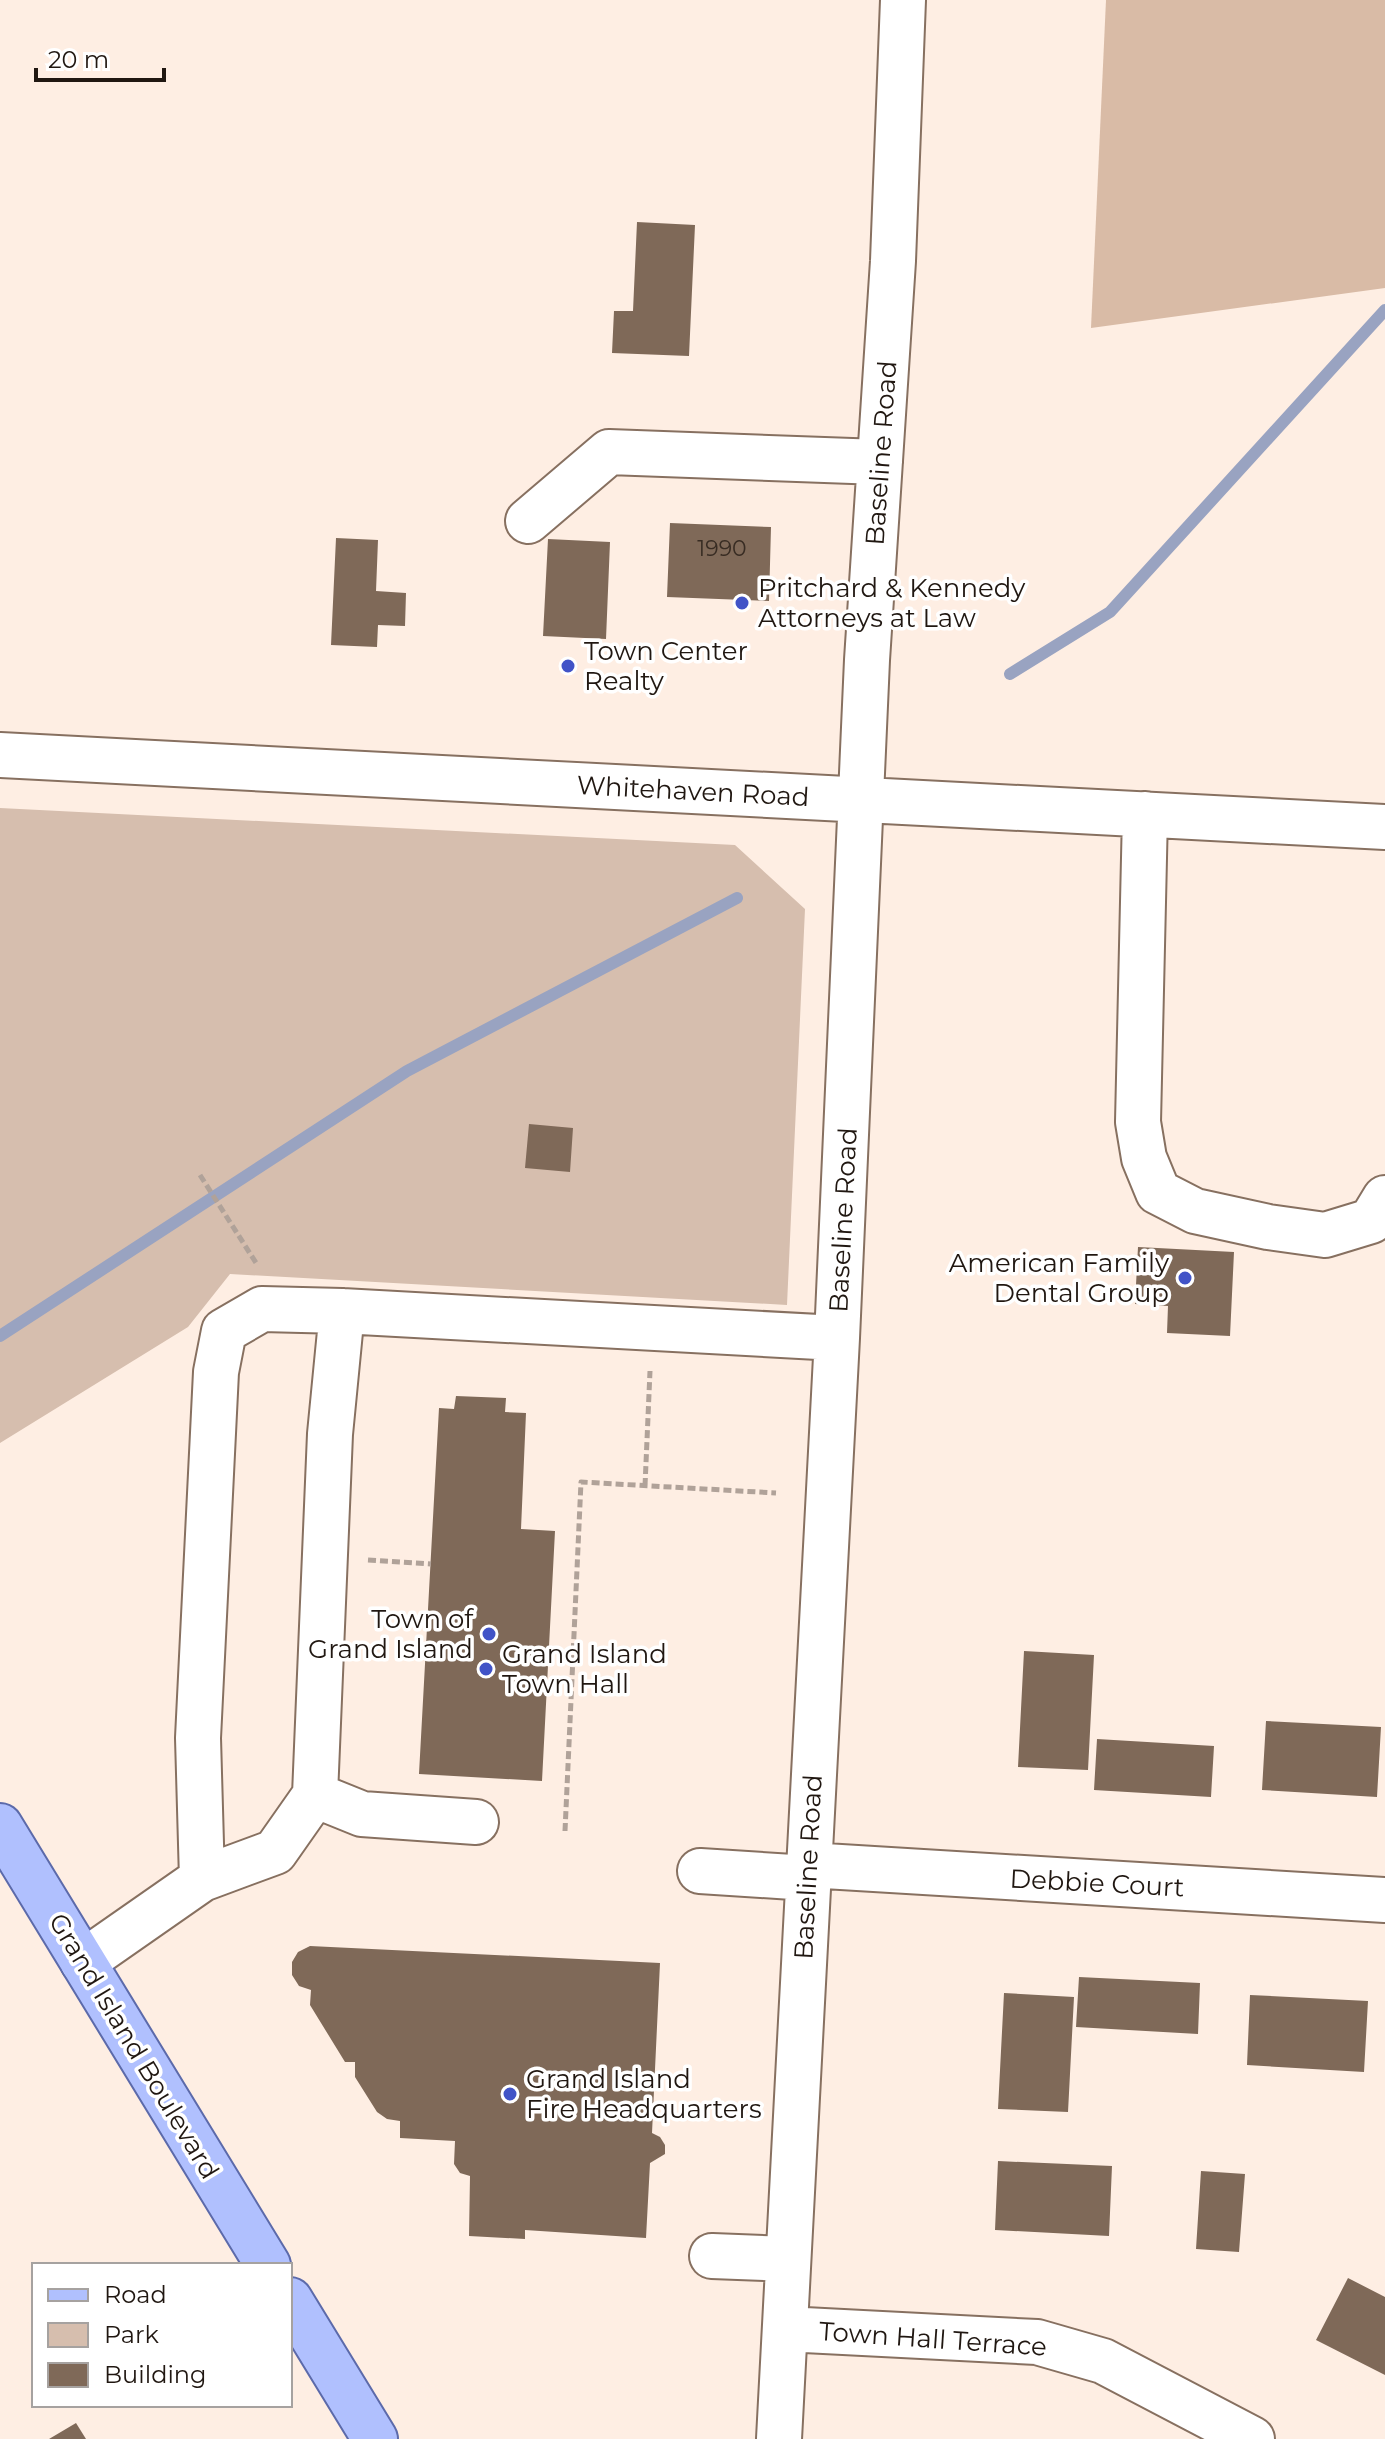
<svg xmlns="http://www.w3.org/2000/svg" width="1385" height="2439" font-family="Montserrat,sans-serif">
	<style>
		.green { fill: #d6beae }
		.forest { fill: #d9bba6 }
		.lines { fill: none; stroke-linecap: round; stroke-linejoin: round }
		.stream { stroke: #99a3c1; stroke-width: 12 }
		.building { fill: #7f6958 }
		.minor-casing { stroke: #877060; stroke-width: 48 }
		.major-casing { stroke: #5c6aaa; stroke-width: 48 }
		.path { stroke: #b0a299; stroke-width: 5; stroke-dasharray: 8 4; stroke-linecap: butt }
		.minor { stroke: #fff; stroke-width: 44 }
		.major { stroke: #b0c0fe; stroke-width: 44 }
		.poi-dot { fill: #4153c7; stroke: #fff; stroke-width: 3 }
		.labels { text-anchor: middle; stroke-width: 7; stroke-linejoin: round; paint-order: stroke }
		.number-label { font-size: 22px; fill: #382c23 }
		.street-label { font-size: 26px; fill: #201711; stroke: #fff }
		.poi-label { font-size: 26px; fill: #201711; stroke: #fff; text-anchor: start }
	</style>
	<rect width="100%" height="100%" fill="#feeee3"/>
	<path class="green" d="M0,808L735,845L805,909L787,1305L230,1274L188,1327L0,1443Z"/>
	<path class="forest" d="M1106,0H1385V288L1091,328Z"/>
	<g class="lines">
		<path class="stream" d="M1010,674L1110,612L1385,310
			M0,1336L407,1071L737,898"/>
	</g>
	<path class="building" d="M637,222L695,225L689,356L612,353L614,311H633Z
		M670,523L771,527L769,601L667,597Z
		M336,538L378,540L376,591L406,593L405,626L378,625L377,647L331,645Z
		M548,539L610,542L606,639L543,636Z
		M529,1124L573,1128L570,1172L525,1168Z
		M1138,1247L1234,1252L1230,1336L1167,1333L1168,1306L1135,1304Z
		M456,1396L506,1398L505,1412L526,1413L521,1529L555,1531L542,1781L419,1774L439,1408L454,1409Z
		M1024,1651L1094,1655L1088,1770L1018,1767Z
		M1266,1721L1381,1727L1377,1797L1262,1790Z
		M1097,1739L1214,1746L1211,1797L1094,1790Z
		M310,1946L660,1963L652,2133L660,2137L665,2145V2154L650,2163L646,2238L525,2230V2239L469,2236L470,2176L460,2173L454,2164L455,2141L400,2138V2121L387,2119L377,2112L355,2077V2062H345L310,2005L311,1990L299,1986L292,1975V1962L298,1952Z
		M1079,1977L1200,1983L1198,2034L1076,2027Z
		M1004,1993L1074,1997L1068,2112L998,2109Z
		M1250,1995L1368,2001L1364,2072L1247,2065Z
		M998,2161L1112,2166L1109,2236L995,2230Z
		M1201,2171L1245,2174L1239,2252L1196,2249Z
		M1348,2278L1385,2297V2375L1316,2340Z
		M76,2423L86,2439H49Z"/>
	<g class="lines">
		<defs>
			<path id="minor" d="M528,521L609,452L880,462
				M0,755L1385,827
				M1145,814L1138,1122L1144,1158L1158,1192L1195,1211L1268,1227L1325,1235L1371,1221L1385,1198
				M315,1795L362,1814L476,1822
				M808,1865L1385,1900
				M700,1871L808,1878
				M202,1879L275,1852L315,1795L330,1434L342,1311
				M83,1962L202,1879L198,1738L216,1372L224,1331L262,1309L342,1311L837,1338
				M712,2256L787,2259
				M785,2329L1037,2342L1103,2361L1252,2439
				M779,2439L837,1338L867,660L893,261L903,0"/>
			<path id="major" d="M0,1826L268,2265
				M290,2300L375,2439"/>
		</defs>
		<use href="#minor" class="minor-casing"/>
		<use href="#major" class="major-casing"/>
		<path class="path" d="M200,1175L258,1266
			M645,1486L650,1371
			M368,1560L431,1564
			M565,1831L581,1482L776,1493"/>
		<use href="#minor" class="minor"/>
		<use href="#major" class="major"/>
	</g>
	<g class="poi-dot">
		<circle cx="742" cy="603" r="8"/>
		<circle cx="568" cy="666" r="8"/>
		<circle cx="1185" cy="1278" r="8"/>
		<circle cx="489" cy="1634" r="8"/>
		<circle cx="486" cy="1669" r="8"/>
		<circle cx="510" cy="2094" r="8"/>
	</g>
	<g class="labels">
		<g class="number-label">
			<text x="722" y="556">1990</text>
		</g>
		<g class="street-label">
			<text transform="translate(881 453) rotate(-86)" y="9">Baseline Road</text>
			<text transform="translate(693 791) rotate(3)" y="9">Whitehaven Road</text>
			<text transform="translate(843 1220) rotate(-87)" y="9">Baseline Road</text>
			<text transform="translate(808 1867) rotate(-87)" y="9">Baseline Road</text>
			<text transform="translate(1097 1883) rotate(3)" y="9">Debbie Court</text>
			<text transform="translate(134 2046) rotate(59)" y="9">Grand Island Boulevard</text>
			<text transform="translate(933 2339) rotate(4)" y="9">Town Hall Terrace</text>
		</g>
		<g class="poi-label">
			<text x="758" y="597">Pritchard &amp; Kennedy<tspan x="758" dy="30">Attorneys at Law</tspan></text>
			<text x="584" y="660">Town Center<tspan x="584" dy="30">Realty</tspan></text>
			<text x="1169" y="1272" text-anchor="end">American Family<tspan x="1169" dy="30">Dental Group</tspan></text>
			<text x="473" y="1628" text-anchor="end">Town of<tspan x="473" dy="30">Grand Island</tspan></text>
			<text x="502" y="1663">Grand Island<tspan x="502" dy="30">Town Hall</tspan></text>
			<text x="526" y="2088">Grand Island<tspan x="526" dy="30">Fire Headquarters</tspan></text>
		</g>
	</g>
	<rect x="32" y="2263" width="260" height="144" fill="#ffffff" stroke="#a6a2a0" stroke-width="2"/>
	<rect x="48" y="2289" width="40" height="12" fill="#b0c0fe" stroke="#a6a2a0" stroke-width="2"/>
	<text x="104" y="2303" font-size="24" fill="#201711">Road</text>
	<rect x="48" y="2323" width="40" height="24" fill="#d6beae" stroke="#a6a2a0" stroke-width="2"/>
	<text x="104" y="2343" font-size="24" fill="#201711">Park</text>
	<rect x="48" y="2363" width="40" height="24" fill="#7f6958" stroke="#a6a2a0" stroke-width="2"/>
	<text x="104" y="2383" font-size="24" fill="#201711">Building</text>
	<path d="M36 68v12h128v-12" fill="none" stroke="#201711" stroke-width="4"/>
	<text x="48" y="68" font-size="24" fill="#201711" stroke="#ffffff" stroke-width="6" paint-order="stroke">20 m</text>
</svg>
